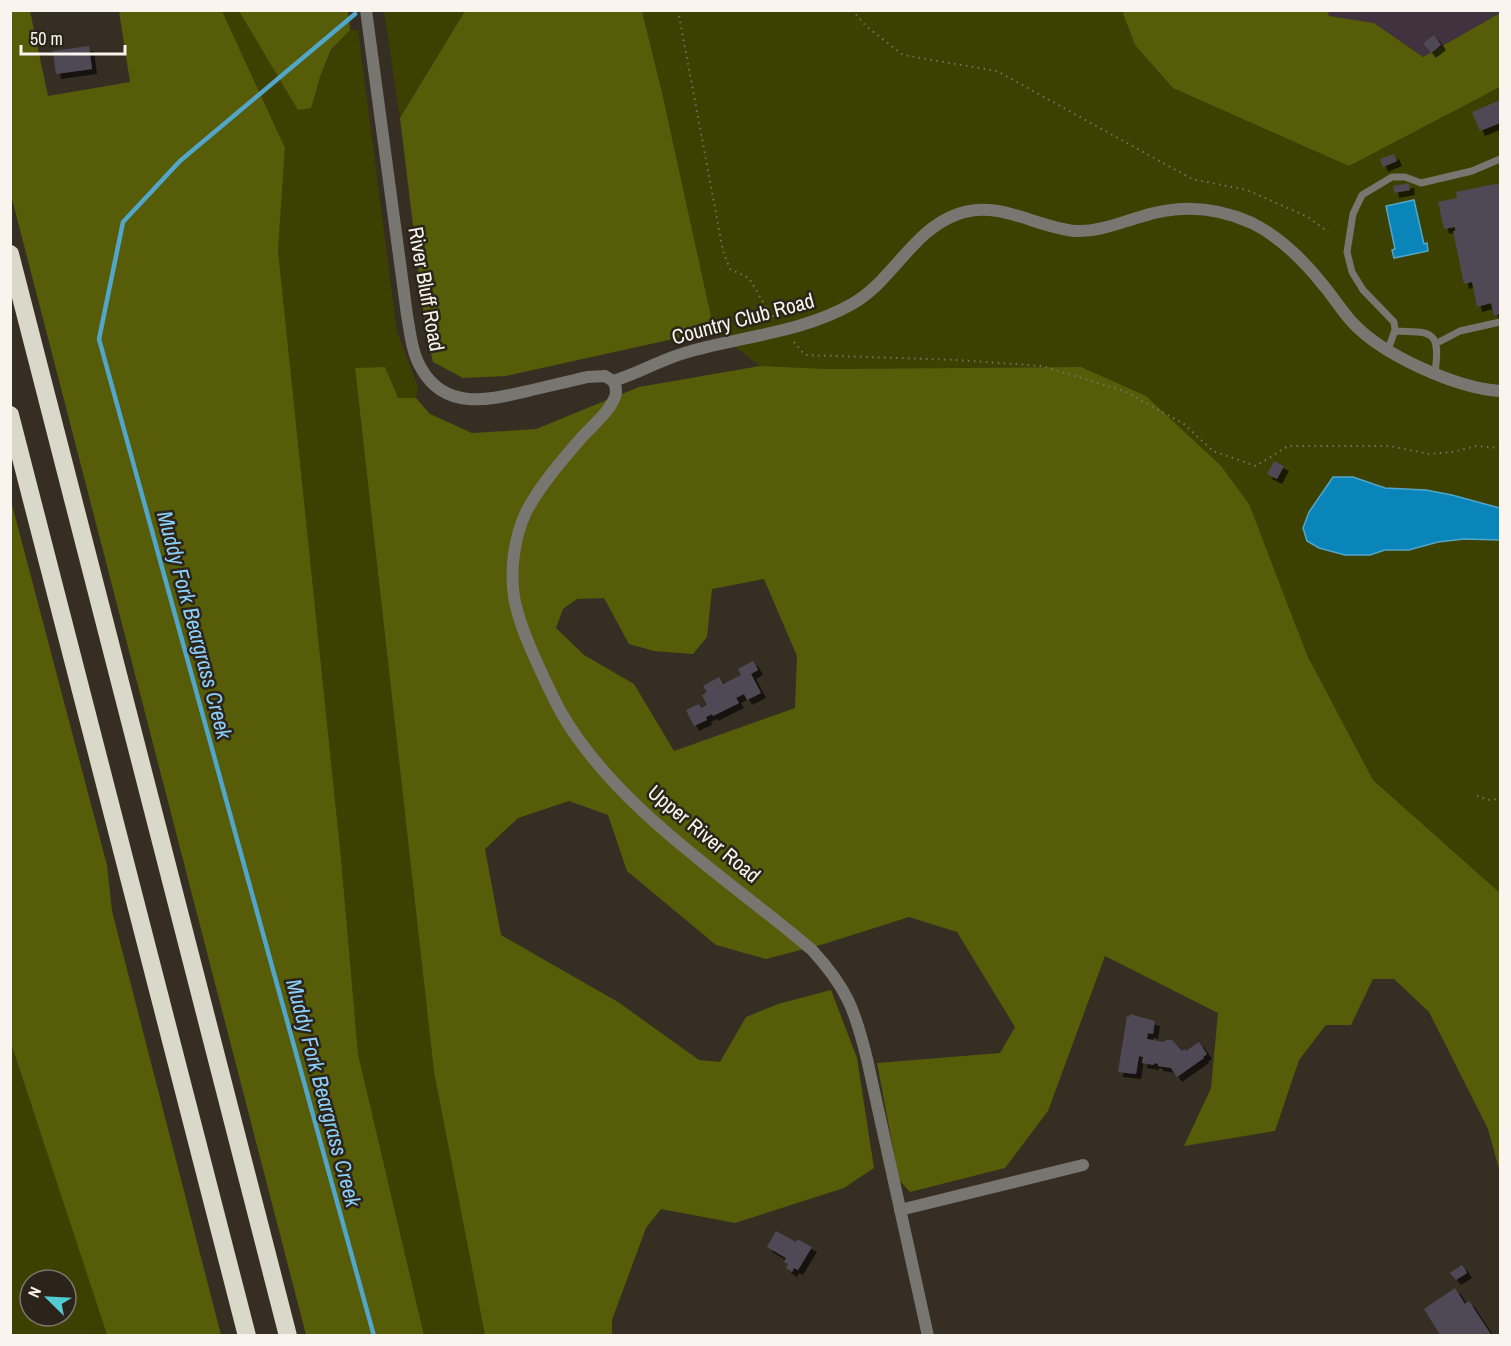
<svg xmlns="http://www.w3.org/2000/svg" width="1511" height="1346" font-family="'Archivo Narrow',sans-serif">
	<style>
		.industrial { fill: #40323f }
		.green { fill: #3c4000; fill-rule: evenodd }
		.forest { fill: #565c07; fill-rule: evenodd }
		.water { fill: #0a85ba; stroke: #52a6c9; stroke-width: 1.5 }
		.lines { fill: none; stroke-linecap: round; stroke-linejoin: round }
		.stream { stroke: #52a6c9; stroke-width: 4.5 }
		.building { fill: #504956; filter: url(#shadow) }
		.path { stroke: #777066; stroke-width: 2; stroke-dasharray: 1.5 4.5; stroke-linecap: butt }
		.lane { stroke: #777670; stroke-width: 7 }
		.street { stroke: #777670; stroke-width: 12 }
		.highway { stroke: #dad8c8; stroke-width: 18 }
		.labels { text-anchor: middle; stroke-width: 5; stroke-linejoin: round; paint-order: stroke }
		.street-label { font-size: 21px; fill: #f9f4ed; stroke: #2c241a }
		.water-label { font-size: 22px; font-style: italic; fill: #8bd0fb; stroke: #2c241a }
	</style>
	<defs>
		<filter id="shadow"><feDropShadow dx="5" dy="5" stdDeviation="0" flood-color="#0009"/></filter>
	</defs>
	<rect width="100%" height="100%" fill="#372e23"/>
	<path class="industrial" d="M1500,10V13L1423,57L1374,23L1329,16L1328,11Z"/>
	<path class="green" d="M222,11H239L320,77L332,50L350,30H358L397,332L418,387L416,398H398L355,369L434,1072L485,1335H424L358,1054L341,858L278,250L285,148Z
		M384,11H465L400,118Z
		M642,11H1122L1135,45L1349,166L1500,87V893L1373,780L1307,655L1081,367L827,369L760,366L714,330L663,97Z
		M11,1043L107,1335H10ZM30,1280H66V1316H30Z"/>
	<path class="forest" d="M10,11H30L48,96L130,82L119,11H222L285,148L278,250L341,858L358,1054L424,1335H306L11,195Z
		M239,11H348L350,30L331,50L320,77L311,108L298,110Z
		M465,11H642L663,97L714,330L506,376L463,378L433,362L426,333L400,118Z
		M1122,11H1328L1329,16L1374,23L1423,57L1500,13V87L1349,166L1173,88L1135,45Z
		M760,366L827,369L1081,367L1146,396L1221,466L1249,504L1307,655L1373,780L1500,893V1172L1488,1129L1429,1012L1394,979H1373L1351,1025H1326L1299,1060L1275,1131L1184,1146L1211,1088L1218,1013L1105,956L1048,1111L1005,1168L910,1192L899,1180L877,1063L1000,1053L1015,1027L957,932L909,917L824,944L766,959L716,945L627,871L608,815L569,801L518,818L485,849L501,935L618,1002L699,1060L720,1062L746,1017L778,1004L831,990L857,1058L874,1168L844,1188L735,1223L661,1209L646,1228L612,1320V1335H485L434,1072L355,368L385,367L398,398H416L430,414L472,433L536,429L639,387ZM764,579L797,656L795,708L674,751L634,684L584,655L556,628L563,609L577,599L604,598L629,644L654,651L693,654L707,637L712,589Z
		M10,497L107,865L112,911L221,1335H107L11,1043Z"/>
	<path class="water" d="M1414,200L1424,244L1427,243L1428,251L1394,258L1392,250L1395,249L1386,206Z
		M1333,477H1353L1385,488L1426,490L1452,495L1500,508V540L1464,539L1438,542L1409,550H1385L1370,555H1345L1319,548L1307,541L1303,528L1309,512Z"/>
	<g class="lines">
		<path class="stream" d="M355,14L180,161L123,222L99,339L374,1336"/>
	</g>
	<path class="building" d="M1434,35L1441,45L1431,53L1423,43Z
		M89,46L92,69L56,74L53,51Z
		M1500,100V123L1480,131L1472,112Z
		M1394,154L1397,161L1383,167L1380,159Z
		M1409,183L1410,190L1394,193L1393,186Z
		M1500,183V314L1494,316L1491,303L1477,307L1472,282L1464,284L1453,231H1455V227L1444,229L1438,202L1457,198L1456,192Z
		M1274,461L1284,466L1277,479L1267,474Z
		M753,661L758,670L751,674L761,693L747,700L744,694L736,698L739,703L713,716L712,714L706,717L707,720L694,726L686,710L699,704L701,708L707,705L702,695L707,692L703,686L719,677L723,684L741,675L738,669Z
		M1130,1014L1155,1021L1153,1034L1148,1033L1147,1039L1163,1042L1167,1040H1172L1182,1051L1185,1049L1186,1051L1199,1042L1207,1054L1203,1057L1204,1058L1177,1077L1171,1068L1158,1066V1064L1154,1063V1065L1142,1063L1143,1057L1139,1056L1136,1074L1118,1072L1127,1016L1129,1017Z
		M776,1231L796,1242L797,1239L812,1247L798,1270L794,1268L792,1272L786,1268L788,1264L784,1262L786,1258L767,1247Z
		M1462,1265L1467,1273L1456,1280L1450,1273Z
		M1455,1288L1465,1304L1469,1301L1492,1336H1441L1424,1309Z"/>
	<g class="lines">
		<path class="path" d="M678,10L723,251L730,269L749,278L766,307L775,319
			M852,10L866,26L903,55L997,71L1192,179L1247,190L1308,217L1328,232
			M794,342L805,355L958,360L1042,366L1124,391L1184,424L1213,451L1256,466L1288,446H1390L1429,454L1453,452L1476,446L1500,448
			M1477,796L1488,800L1500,799"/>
		<path class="lane" d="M1395,331C1432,332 1441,330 1435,372
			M1437,343L1460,331L1500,322
			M1388,350L1395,330L1394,322L1363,290L1352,272L1347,252L1353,214L1362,195L1392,177H1405L1421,183L1472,171L1500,159"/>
		<path class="street" d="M366,10L407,315C410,332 412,353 421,368C445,411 489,400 528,391C548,386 567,382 587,377L605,376L613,381
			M613,381C616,386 617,391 615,397C609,412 594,424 583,436C562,460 541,484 526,512C514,538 510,569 514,597C518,620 528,643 538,665C546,682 553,698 562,714C618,810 729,879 812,950C847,988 855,1010 867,1059L928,1336
			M613,381C639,373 662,359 688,352C743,336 801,333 852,304C893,281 912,230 958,214C1000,199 1036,228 1076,231C1098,232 1119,223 1140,217C1179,204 1215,206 1252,223C1280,237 1305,262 1324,286C1334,298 1342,311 1352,322C1382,355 1456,388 1500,391
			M900,1210L1083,1165"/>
		<path class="highway" d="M10,254L288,1336
			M10,415L247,1336"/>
	</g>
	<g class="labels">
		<g class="street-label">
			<text transform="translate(426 289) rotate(80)" y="7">River Bluff Road</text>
			<text transform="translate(743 319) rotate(-15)" y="7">Country Club Road</text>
			<text transform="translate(704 834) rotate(40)" y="7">Upper River Road</text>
		</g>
		<g class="water-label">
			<text transform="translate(195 625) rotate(75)" y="8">Muddy Fork Beargrass Creek</text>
			<text transform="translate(324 1093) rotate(75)" y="8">Muddy Fork Beargrass Creek</text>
		</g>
	</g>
	<rect width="1511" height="1346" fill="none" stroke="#f9f4ed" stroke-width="24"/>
	<g transform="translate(48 1298) rotate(294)"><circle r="28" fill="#2c241a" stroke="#7e776e" stroke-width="1.5"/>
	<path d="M0-4.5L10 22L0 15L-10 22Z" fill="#51ccd2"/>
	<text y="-9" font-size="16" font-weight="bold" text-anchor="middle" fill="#f9f4ed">N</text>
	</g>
	<path d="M21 45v9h104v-9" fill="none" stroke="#f9f4ed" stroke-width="3"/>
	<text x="30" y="45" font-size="18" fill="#f9f4ed" stroke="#2c241a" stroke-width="4.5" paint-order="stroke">50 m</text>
</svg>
